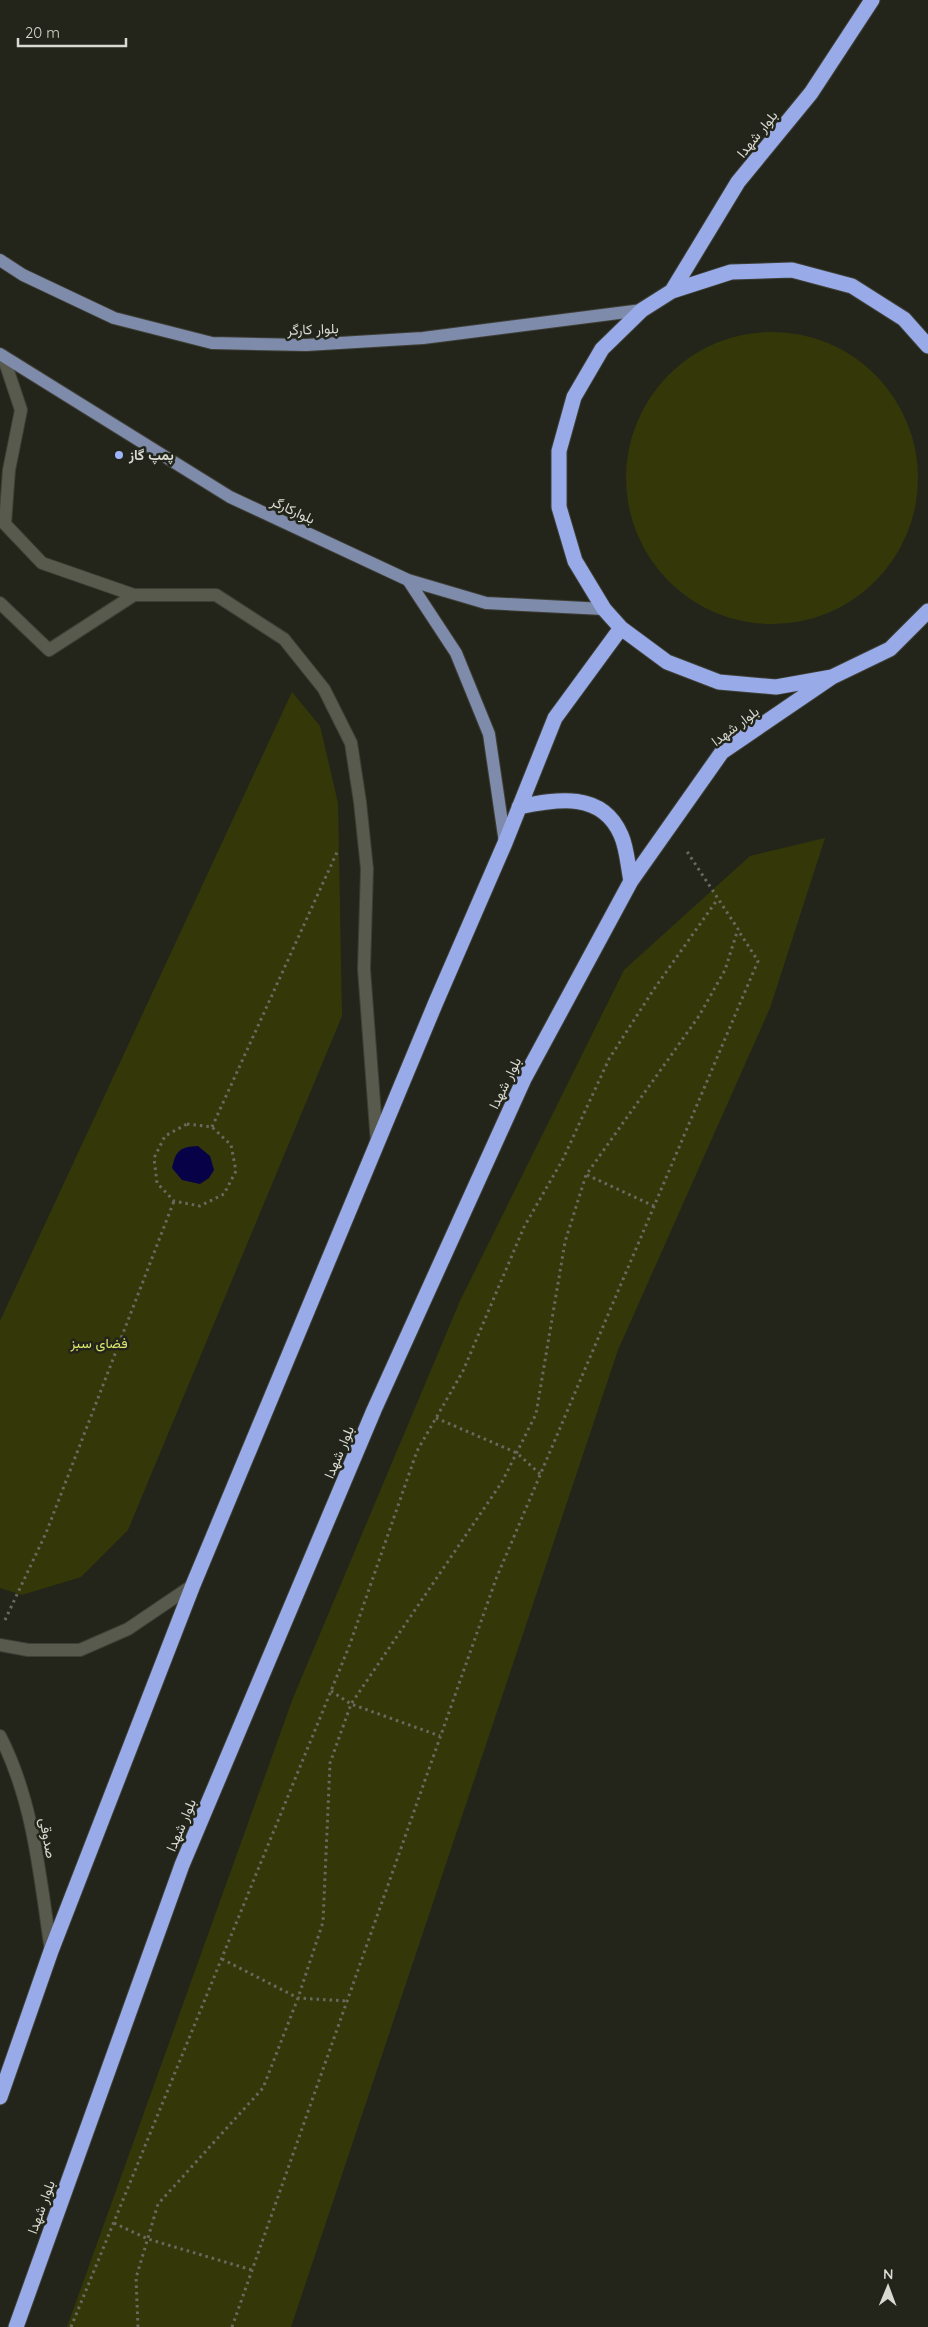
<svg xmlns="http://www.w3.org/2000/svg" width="928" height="2327" font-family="Quicksand,Vazirmatn,sans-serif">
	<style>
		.green { fill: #343809 }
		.water { fill: #070147 }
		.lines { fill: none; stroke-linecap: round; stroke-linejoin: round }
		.minor-casing { stroke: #3e3f36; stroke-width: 14 }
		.major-casing { stroke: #3e3f36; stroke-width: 14 }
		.highway-casing { stroke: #3e3f36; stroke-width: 17 }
		.path { stroke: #686a60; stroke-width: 3; stroke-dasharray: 2.5 4; stroke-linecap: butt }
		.minor { stroke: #585a4d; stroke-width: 12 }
		.major { stroke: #7e8baa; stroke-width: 12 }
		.highway { stroke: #98abe8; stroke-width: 15 }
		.poi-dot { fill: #9eb4fd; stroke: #23251a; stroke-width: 2 }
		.labels { text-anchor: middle; stroke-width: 5; stroke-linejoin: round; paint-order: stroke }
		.street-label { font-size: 14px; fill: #d8dad2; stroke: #23251a }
		.poi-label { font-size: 14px; font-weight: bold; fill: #d8dad2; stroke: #23251a; text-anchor: start }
		.park-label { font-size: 14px; fill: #dae86b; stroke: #23251a }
	</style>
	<rect width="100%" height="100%" fill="#23251a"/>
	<path class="green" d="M626 478a146 146 0 1 1 292 0a146 146 0 1 1-292 0Z
		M292,692L320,726L338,803L342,1016L128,1530L81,1577L22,1595L0,1588V1321Z
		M825,838L770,1008L618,1350L291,2327H67L293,1698L460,1301L624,970L750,856Z"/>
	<path class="water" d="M198,1146L210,1156L214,1170L209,1178L200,1184L182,1180L172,1168C176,1150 180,1147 198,1146Z"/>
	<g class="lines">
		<defs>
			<path id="minor" d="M3,356L21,410L9,470L5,524L42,563L134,595H216L284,639L324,689L351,743L360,802L367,869L364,969L377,1143
				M0,603L49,650L134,595
				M0,1645L28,1650H80L128,1629L193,1585
				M0,1736C34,1802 40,1878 51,1951"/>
			<path id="major" d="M0,260L23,275L114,318L212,343L306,345L423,338L642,310
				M0,354L230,497L408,580L486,603L604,609
				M408,580L456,653L489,734L505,843"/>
			<path id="highway" d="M672,291L738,182L811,93L872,0
				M928,346L904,319L852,286L792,270L731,272L672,291L642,310L602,349L574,397L559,451V507L575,561L604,609L621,628L667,662L719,682L776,687L832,677L890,649L928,611
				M519,807C557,799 602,791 621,835C627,848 628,867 631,881
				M0,2097L51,1951L193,1585L436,1002L505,843L555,718L621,628
				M16,2327L182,1865L374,1410L524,1079L631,881L722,752L832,677"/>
		</defs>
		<use href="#minor" class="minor-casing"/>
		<use href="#major" class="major-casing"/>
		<use href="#highway" class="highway-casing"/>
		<path class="path" d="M187,1124L212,1127L231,1145L236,1171L224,1194L200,1206L174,1201L157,1183L154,1158L165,1136Z
			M212,1127L338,850
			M587,1175L654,1206
			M436,1418L517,1453L540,1474
			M5,1620L46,1533L174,1201
			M331,1691L351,1704L440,1736
			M222,1959L298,1998L347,2001
			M114,2223L148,2239L252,2270
			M71,2327L331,1691L350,1644L417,1451L463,1371L524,1227L563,1159L609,1059L652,992L717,900
			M138,2327L136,2278L158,2204L263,2088L298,1998L323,1922L330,1763L351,1704L502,1482L536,1414L565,1242L586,1175L699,1016L725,970L738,929L686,850
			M232,2327L496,1579L758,961L738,930"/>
		<use href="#minor" class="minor"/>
		<use href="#major" class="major"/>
		<use href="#highway" class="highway"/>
	</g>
	<circle class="poi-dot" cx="119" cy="455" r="5"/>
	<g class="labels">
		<g class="street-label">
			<text transform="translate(757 134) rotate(-51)" y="5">بلوار شهدا</text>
			<text transform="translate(313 329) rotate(-2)" y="5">بلوار کارگر</text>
			<text transform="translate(293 510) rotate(25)" y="5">بلوارکارگر</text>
			<text transform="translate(735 726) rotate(-37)" y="5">بلوار شهدا</text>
			<text transform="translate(505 1083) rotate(-64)" y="5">بلوار شهدا</text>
			<text transform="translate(339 1452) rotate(-67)" y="5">بلوار شهدا</text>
			<text transform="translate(181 1825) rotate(-67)" y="5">بلوار شهدا</text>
			<text transform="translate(48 1838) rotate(80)" y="5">صدوقی</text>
			<text transform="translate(41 2207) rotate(-70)" y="5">بلوار شهدا</text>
		</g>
		<g class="poi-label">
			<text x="129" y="460">پمپ گاز</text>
		</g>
		<g class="park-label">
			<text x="99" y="1348">فضای سبز</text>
		</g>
	</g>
	<g transform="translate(888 2287) rotate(1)" stroke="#23251a" stroke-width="4" paint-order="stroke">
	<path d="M0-4L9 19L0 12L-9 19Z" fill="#d8dad2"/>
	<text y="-8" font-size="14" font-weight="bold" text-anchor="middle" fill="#d8dad2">N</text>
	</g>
	<path d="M18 38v8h108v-8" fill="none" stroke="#d8dad2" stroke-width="2.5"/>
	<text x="25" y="38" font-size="15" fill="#d8dad2" stroke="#23251a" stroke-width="4" paint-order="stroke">20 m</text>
</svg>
